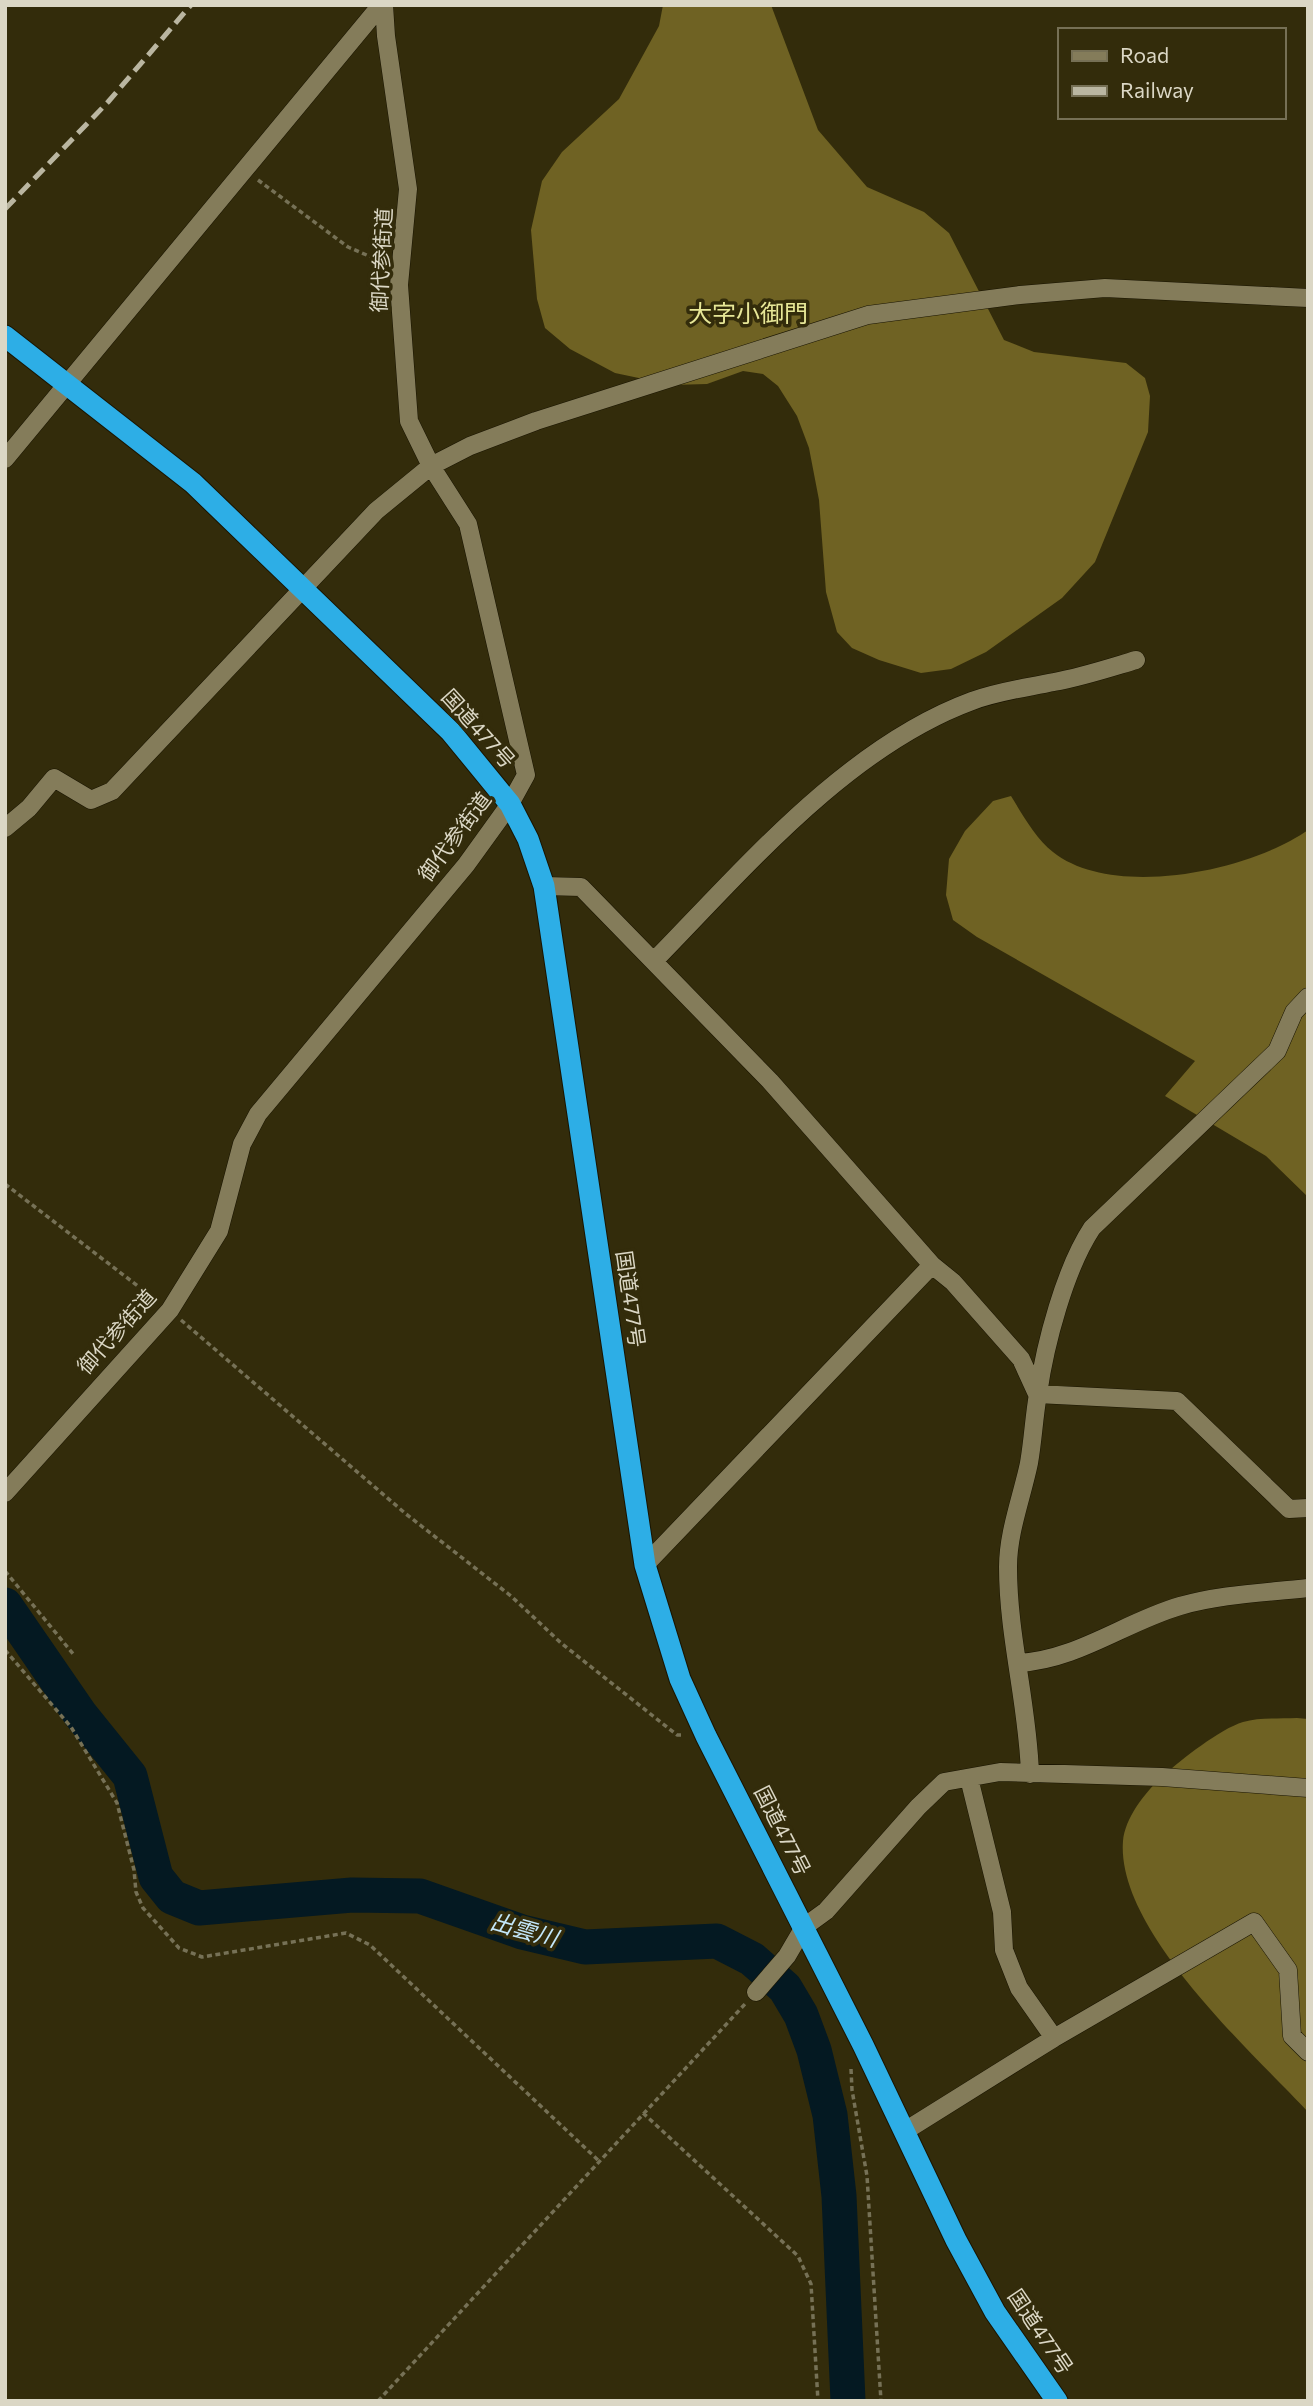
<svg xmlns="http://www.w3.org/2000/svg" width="1313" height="2406" font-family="Commissioner,'Noto Sans JP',sans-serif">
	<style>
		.forest { fill: #6f6223 }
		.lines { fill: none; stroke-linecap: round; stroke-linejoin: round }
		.river { stroke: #041922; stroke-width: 35 }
		.minor-casing { stroke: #191400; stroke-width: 19 }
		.highway-casing { stroke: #191400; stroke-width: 23 }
		.path { stroke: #767156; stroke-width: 3.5; stroke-dasharray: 5 3.5; stroke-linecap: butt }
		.minor { stroke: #847c5a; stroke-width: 18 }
		.highway { stroke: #2daee6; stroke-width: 21 }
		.rail { stroke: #bab6a1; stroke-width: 5; stroke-dasharray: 14 7; stroke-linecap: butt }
		.labels { text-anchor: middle; stroke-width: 7; stroke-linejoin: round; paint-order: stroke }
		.street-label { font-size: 21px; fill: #dbd7c5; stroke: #332c0b }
		.water-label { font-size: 23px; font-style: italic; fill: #c4e8fb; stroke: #332c0b }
		.quarter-label { font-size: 24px; fill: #e7e797; stroke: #332c0b }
	</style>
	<rect width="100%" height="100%" fill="#332c0b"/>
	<path class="forest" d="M663,5H771L818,130L867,187L924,212L949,233L1004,340L1034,352L1126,363L1145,378L1150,396L1148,432L1095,562L1062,598L986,652L951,669L921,673L879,660L852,648L837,632L826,592L819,500L809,448L797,416L778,386L763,374L743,371L707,384L672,385L615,373L570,349L545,328L537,299L531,230L542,181L562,152L619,99L659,26Z
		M1011,796C1022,814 1036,839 1053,852C1113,900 1250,871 1308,830V1197L1266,1156L1165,1096L1195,1061L977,937L953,920L946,895L949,859L965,831L993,801Z
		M1297,1718L1308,1719V2112C1250,2050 1116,1930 1123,1841C1125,1817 1147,1790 1164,1775C1182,1759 1220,1729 1243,1722C1259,1717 1280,1719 1297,1718Z"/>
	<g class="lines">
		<path class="river" d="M5,1605L80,1714L130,1776L156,1877L172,1897L199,1908L352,1895L420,1896L522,1932L585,1947L717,1941L752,1959L785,1988L801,2015L814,2050L830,2115L839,2196L848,2401"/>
		<defs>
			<path id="minor" d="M5,459L381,5
				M5,828L29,808L54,778L91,800L112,791L376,511L431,466L470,446L536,421L868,315L1020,295L1105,288L1308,298
				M544,886L581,887L770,1081L932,1265L953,1282L1021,1359L1037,1394
				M654,961C745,868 847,747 972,701C999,691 1025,688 1054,682C1082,677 1109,668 1136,660
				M1037,1394L1177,1401L1289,1509L1308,1508
				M5,1493L170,1310L219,1231L242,1144L258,1114L466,865L510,804L526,775L468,524L431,466L409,421L399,285L408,189L386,36L384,5
				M645,1565L932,1265
				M1018,1663C1077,1660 1125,1622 1180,1606C1222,1594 1264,1593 1308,1588
				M1030,1774C1028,1705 1008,1637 1008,1567C1008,1532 1022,1497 1029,1463C1033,1440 1034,1417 1038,1394C1045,1344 1065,1269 1092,1228L1277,1051L1294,1012L1308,997
				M969,1778L1002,1912L1004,1950L1019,1988L1054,2038
				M756,1992L787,1956L804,1927L826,1911L918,1807L944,1782L1000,1772L1162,1777L1308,1788
				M905,2131L1054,2038L1254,1922L1288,1970L1292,2036L1308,2052"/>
			<path id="highway" d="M5,336L193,483L451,732L510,804L528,839L544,886L645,1565L680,1679L706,1736L863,2045L956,2240L995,2312L1057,2401"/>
		</defs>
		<use href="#minor" class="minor-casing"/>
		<use href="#highway" class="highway-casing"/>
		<path class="path" d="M258,180L348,247L383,262
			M5,1184L156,1300
			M181,1320L406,1514L511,1596L561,1643L677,1735H684
			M5,1571L74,1655
			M5,1650L71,1727L117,1803L134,1870L136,1892L143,1908L179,1948L202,1957L346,1933L370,1945L599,2161
			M851,2069L852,2090L867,2176L881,2401
			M643,2113L798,2256L811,2284L818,2401
			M378,2401L745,2004"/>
		<use href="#minor" class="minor"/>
		<use href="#highway" class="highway"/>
		<path class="rail" d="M5,209L108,102L191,5"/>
	</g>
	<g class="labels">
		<g class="street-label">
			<text transform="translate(382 260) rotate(-87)" y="7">御代参街道</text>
			<text transform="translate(478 729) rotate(48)" y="7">国道477号</text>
			<text transform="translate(455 837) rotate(-53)" y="7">御代参街道</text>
			<text transform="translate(630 1299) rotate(82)" y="7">国道477号</text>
			<text transform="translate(117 1332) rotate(-48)" y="7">御代参街道</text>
			<text transform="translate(782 1831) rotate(63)" y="7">国道477号</text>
			<text transform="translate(1040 2332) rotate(56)" y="7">国道477号</text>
		</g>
		<g class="water-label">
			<text transform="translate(524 1930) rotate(16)" y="8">出雲川</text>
		</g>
		<g class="quarter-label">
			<text x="748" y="322">大字小御門</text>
		</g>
	</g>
	<rect width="1313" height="2406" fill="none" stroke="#dbd7c5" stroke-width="14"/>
	<rect x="1058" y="28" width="228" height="91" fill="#332c0b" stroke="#767055" stroke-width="2"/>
	<rect x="1072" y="51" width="35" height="10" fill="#847c5a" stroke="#767055" stroke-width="2"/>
	<text x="1120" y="63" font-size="21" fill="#dbd7c5">Road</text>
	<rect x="1072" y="86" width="35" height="10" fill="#bab6a1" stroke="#767055" stroke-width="2"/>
	<text x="1120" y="98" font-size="21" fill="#dbd7c5">Railway</text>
</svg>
